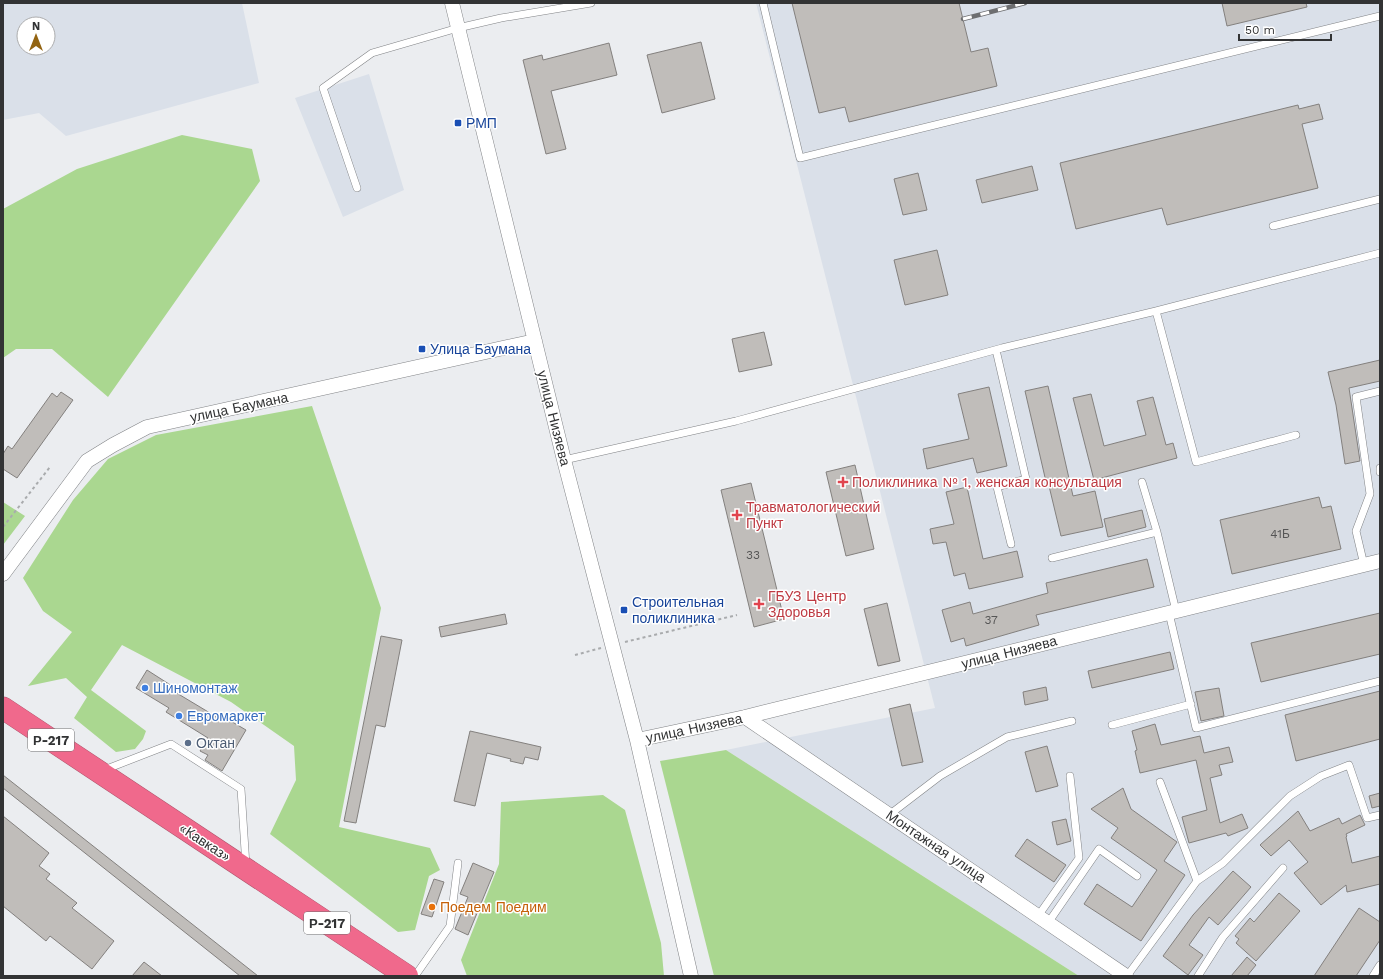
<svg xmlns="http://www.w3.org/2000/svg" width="1383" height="979" font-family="'Work Sans',sans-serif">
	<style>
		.built { fill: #dae0e9; fill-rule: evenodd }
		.green { fill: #aad790 }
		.building { fill: #c0bdba; stroke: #83807e }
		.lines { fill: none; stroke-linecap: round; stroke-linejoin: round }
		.lane-casing { stroke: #818386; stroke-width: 8 }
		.street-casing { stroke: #818386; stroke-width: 15 }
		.highway-casing { stroke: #ae566d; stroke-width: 23 }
		.path { stroke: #a9abad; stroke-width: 2; stroke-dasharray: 3 3; stroke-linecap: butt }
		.lane { stroke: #fff; stroke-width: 7 }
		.street { stroke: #fff; stroke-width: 14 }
		.highway { stroke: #f0698c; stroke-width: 22 }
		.rail-casing { stroke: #6d6e70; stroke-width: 4.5 }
		.rail { stroke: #fff; stroke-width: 3; stroke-dasharray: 9; stroke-linecap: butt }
		.transit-dot { fill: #1a4fb4; stroke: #fff; stroke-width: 1.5 }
		.health-dot { fill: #e0444e; stroke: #fff; stroke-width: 1.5 }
		.shop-dot { fill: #3f7fe0; stroke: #fff; stroke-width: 1.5 }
		.service-dot { fill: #5c6f8a; stroke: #fff; stroke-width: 1.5 }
		.food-dot { fill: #e8710a; stroke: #fff; stroke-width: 1.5 }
		.labels { text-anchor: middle; stroke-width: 3; stroke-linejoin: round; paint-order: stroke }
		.number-label { font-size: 12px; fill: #565656 }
		.shield { fill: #fff; stroke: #707071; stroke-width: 1 }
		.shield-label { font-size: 13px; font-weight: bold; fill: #323334 }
		.transit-label { font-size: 14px; fill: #164399; stroke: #fff; text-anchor: start }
		.street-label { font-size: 14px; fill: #323334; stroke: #fff }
		.health-label { font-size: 14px; fill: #be3a42; stroke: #fff; text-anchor: start }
		.shop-label { font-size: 14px; fill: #366cbe; stroke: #fff; text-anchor: start }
		.service-label { font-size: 14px; fill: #4e5e75; stroke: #fff; text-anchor: start }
		.food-label { font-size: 14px; fill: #c56008; stroke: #fff; text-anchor: start }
	</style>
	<rect width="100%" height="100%" fill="#ebedf0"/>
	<path class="built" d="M3,3H242L259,83L66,136L39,113L3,120ZM24,24H48V48H24Z
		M756,3H1380V976H1079L726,750L935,708Z
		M369,74L404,190L343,217L295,98Z"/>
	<path class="green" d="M182,135L252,149L260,181L108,397L52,349H16L3,358V209L77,169Z
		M312,406L381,608L339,827L430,848L440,870L429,876L415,930L398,932L270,834L296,780L294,746L231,702L122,645L91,690L146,731L143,739L135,749L116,752L74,718L87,697L66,678L28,686L72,632L43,611L23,578L73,500L108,459L156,435Z
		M3,502L25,516L3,545Z
		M726,750L1079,976H714L660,761Z
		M603,795L625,810L661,943L664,976H467L461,960L499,864L501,802Z"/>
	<path class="building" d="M792,3H959L971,52L988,48L997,86L849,122L845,107L819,113Z
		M1222,3H1306L1307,7L1227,26Z
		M701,42L715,99L662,113L647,55Z
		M609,43L617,75L551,91L566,149L546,154L523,60L542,55L543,60Z
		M1319,104L1323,119L1302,124L1318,188L1167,225L1162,208L1076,229L1060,163L1298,105L1299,109Z
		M1032,166L1038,190L982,203L976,180Z
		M918,173L927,210L903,215L894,179Z
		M937,250L948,295L905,305L894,260Z
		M764,332L772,365L739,372L732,339Z
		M1380,360V381L1349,388L1360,461L1345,464L1336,405L1328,372Z
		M1048,386L1073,496L1095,491L1103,527L1061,536L1049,486H1047L1025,391Z
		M989,387L1007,466L977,473L973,458L927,469L923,449L969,439L958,394Z
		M61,392L73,400L17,478L3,469V454L8,446L12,449L52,393L57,397Z
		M1091,394L1104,446L1146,435L1137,401L1153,397L1166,445L1173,443L1177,458L1094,480L1073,398Z
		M855,465L874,549L846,556L826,472Z
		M751,483L784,619L754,627L721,490Z
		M967,487L983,559L1017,551L1023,577L969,589L965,573L954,576L946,542L933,544L930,529L954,524L946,492Z
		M1319,497L1322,508L1331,506L1341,549L1232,574L1220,520Z
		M1142,510L1146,527L1108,537L1104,519Z
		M1147,559L1154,587L1036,615L1039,625L966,646L964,638L951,642L942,610L970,602L973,614L1048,593L1046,583Z
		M887,603L900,661L878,666L864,609Z
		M1380,613V654L1261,682L1251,643Z
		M505,614L507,624L441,637L439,627Z
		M381,636L402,640L385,727L376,725L356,823L344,821Z
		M1170,652L1174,669L1092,688L1088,671Z
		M147,670L172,686L170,689L220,719L222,716L246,730L222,771L205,760L208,755L200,751L208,738L166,712L169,708L136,688Z
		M1046,687L1048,700L1025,705L1023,692Z
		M1219,688L1224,716L1201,721L1195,692Z
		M1380,691V739L1296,761L1285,715Z
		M910,704L923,762L902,766L889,709Z
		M1155,724L1161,745L1200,736L1204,753L1229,747L1233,762L1219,765L1222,775L1210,778L1220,823L1242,814L1248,828L1228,836L1226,833L1189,843L1182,817L1207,810L1196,760L1140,773L1135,751L1137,750L1132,731Z
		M470,731L541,747L538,760L525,757L523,764L510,761L511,759L487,753L475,806L454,801Z
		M1047,746L1058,786L1036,792L1025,752Z
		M3,775L258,976H240L3,788Z
		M1123,788L1131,809L1177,842L1164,861L1185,875L1141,941L1084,904L1097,884L1132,907L1157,870L1111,838L1118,828L1091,809Z
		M1380,793V806L1372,808L1369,796Z
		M1298,811L1310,831L1339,818L1342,824L1360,815L1365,825L1346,834L1347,836L1346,837L1352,863L1380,856V884L1347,892L1346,885L1321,905L1294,873L1308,862L1289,840L1271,856L1260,845Z
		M3,816L49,853L39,866L50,874L46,879L77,903L72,908L114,941L92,969L50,936L46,941L3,906Z
		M1066,819L1071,841L1057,845L1052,822Z
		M1027,839L1066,865L1054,882L1015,856Z
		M473,863L494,872L468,935L455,929L468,897L460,894Z
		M1233,871L1251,887L1218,925L1209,917L1189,945L1203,955L1188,975L1163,956L1193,915Z
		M434,879L444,882L432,917L421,914Z
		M1279,893L1300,911L1256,961L1236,943L1239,939L1235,936L1250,918L1254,922Z
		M1359,908L1380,922V940L1356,976H1314Z
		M1247,957L1256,965L1247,976H1231Z
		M144,962L162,976H132Z"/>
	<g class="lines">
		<defs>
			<path id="lane" d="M763,3L800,158L1380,16
				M357,188L323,88L372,53L458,28L501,18L591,3
				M1273,226L1380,199
				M1156,311L1196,462L1296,435
				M996,350L1026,479L997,487L1011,544
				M564,460L736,421L1002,348L1156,311L1380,253
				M1380,468V472
				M1142,482L1157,532L1176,611
				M1052,558L1157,532
				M1364,565L1356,531L1370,494L1356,397L1380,391
				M1169,613L1196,728L1380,681
				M1112,725L1191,704
				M104,770L171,744L241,789L246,866
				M889,815L940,776L1007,737L1072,721
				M1197,881L1223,863L1290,796L1321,776L1349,765L1367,818L1380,815
				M1038,916L1079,858L1070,776
				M1048,923L1099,849L1137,876
				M415,976L450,926L458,863
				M1127,976L1197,881L1160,782
				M1198,976L1223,937L1283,868
				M1373,976L1380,965"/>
			<path id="street" d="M452,3L564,460L637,740L691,976
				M3,574L87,461L113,445L147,427L535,341
				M745,717L1126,976
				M637,740L745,717L1380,561"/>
			<path id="highway" d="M3,708L407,976"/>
		</defs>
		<use href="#lane" class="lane-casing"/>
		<use href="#street" class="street-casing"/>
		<use href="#highway" class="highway-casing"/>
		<path class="path" d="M3,527L50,467
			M625,642L737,615
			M575,655L601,648"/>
		<use href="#lane" class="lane"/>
		<use href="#street" class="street"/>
		<use href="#highway" class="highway"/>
		<defs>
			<path id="rail" d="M963,19L1025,3"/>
		</defs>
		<use href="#rail" class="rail-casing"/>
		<use href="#rail" class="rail"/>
	</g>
	<g class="transit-dot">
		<rect x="454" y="119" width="8" height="8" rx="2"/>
		<rect x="418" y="345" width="8" height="8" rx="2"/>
		<rect x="620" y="606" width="8" height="8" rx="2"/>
	</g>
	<g class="health-dot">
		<path d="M841 476h4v4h4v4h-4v4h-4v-4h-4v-4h4z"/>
		<path d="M735 509h4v4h4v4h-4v4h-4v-4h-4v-4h4z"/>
		<path d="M757 598h4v4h4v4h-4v4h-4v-4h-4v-4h4z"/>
	</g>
	<g class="shop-dot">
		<circle cx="145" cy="688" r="4"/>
		<circle cx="179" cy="716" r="4"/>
	</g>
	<circle class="service-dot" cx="188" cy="743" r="4"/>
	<circle class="food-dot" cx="432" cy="907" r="4"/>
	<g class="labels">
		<g class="number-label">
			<text x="1280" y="538">41Б</text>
			<text x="753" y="559">33</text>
			<text x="991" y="624">37</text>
		</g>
		<g class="shield">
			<rect x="28" y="729" width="46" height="22" rx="3"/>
			<rect x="304" y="912" width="46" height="22" rx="3"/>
		</g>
		<g class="shield-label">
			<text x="51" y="745">Р-217</text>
			<text x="327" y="928">Р-217</text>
		</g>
		<g class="transit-label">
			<text x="466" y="128">РМП</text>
			<text x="430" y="354">Улица Баумана</text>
			<text x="632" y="607">Строительная<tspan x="632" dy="16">поликлиника</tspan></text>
		</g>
		<g class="street-label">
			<text transform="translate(239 407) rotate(-12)" y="5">улица Баумана</text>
			<text transform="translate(554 418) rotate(76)" y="5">улица Низяева</text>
			<text transform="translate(1009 652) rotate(-14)" y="5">улица Низяева</text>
			<text transform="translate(694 728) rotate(-12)" y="5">улица Низяева</text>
			<text transform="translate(205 842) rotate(33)" y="5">«Кавказ»</text>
			<text transform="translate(936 846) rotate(34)" y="5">Монтажная улица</text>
		</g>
		<g class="health-label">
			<text x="852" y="487">Поликлиника № 1, женская консультация</text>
			<text x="746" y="512">Травматологический<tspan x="746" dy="16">Пункт</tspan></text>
			<text x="768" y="601">ГБУЗ Центр<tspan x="768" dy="16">Здоровья</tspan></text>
		</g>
		<g class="shop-label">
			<text x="153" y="693">Шиномонтаж</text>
			<text x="187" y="721">Евромаркет</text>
		</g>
		<g class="service-label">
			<text x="196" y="748">Октан</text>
		</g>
		<g class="food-label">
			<text x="440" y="912">Поедем Поедим</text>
		</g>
	</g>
	<rect width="1383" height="979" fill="none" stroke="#323334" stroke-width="8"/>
	<g transform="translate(36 36)"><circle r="19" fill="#ffffff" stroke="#adadae"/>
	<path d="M0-3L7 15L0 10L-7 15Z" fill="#936412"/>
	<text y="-6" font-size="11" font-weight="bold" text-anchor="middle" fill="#323334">N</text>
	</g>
	<path d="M1239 34v6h92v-6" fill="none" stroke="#323334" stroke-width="2"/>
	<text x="1245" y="34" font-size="12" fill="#323334" stroke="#ffffff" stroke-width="3" paint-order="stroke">50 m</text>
</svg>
